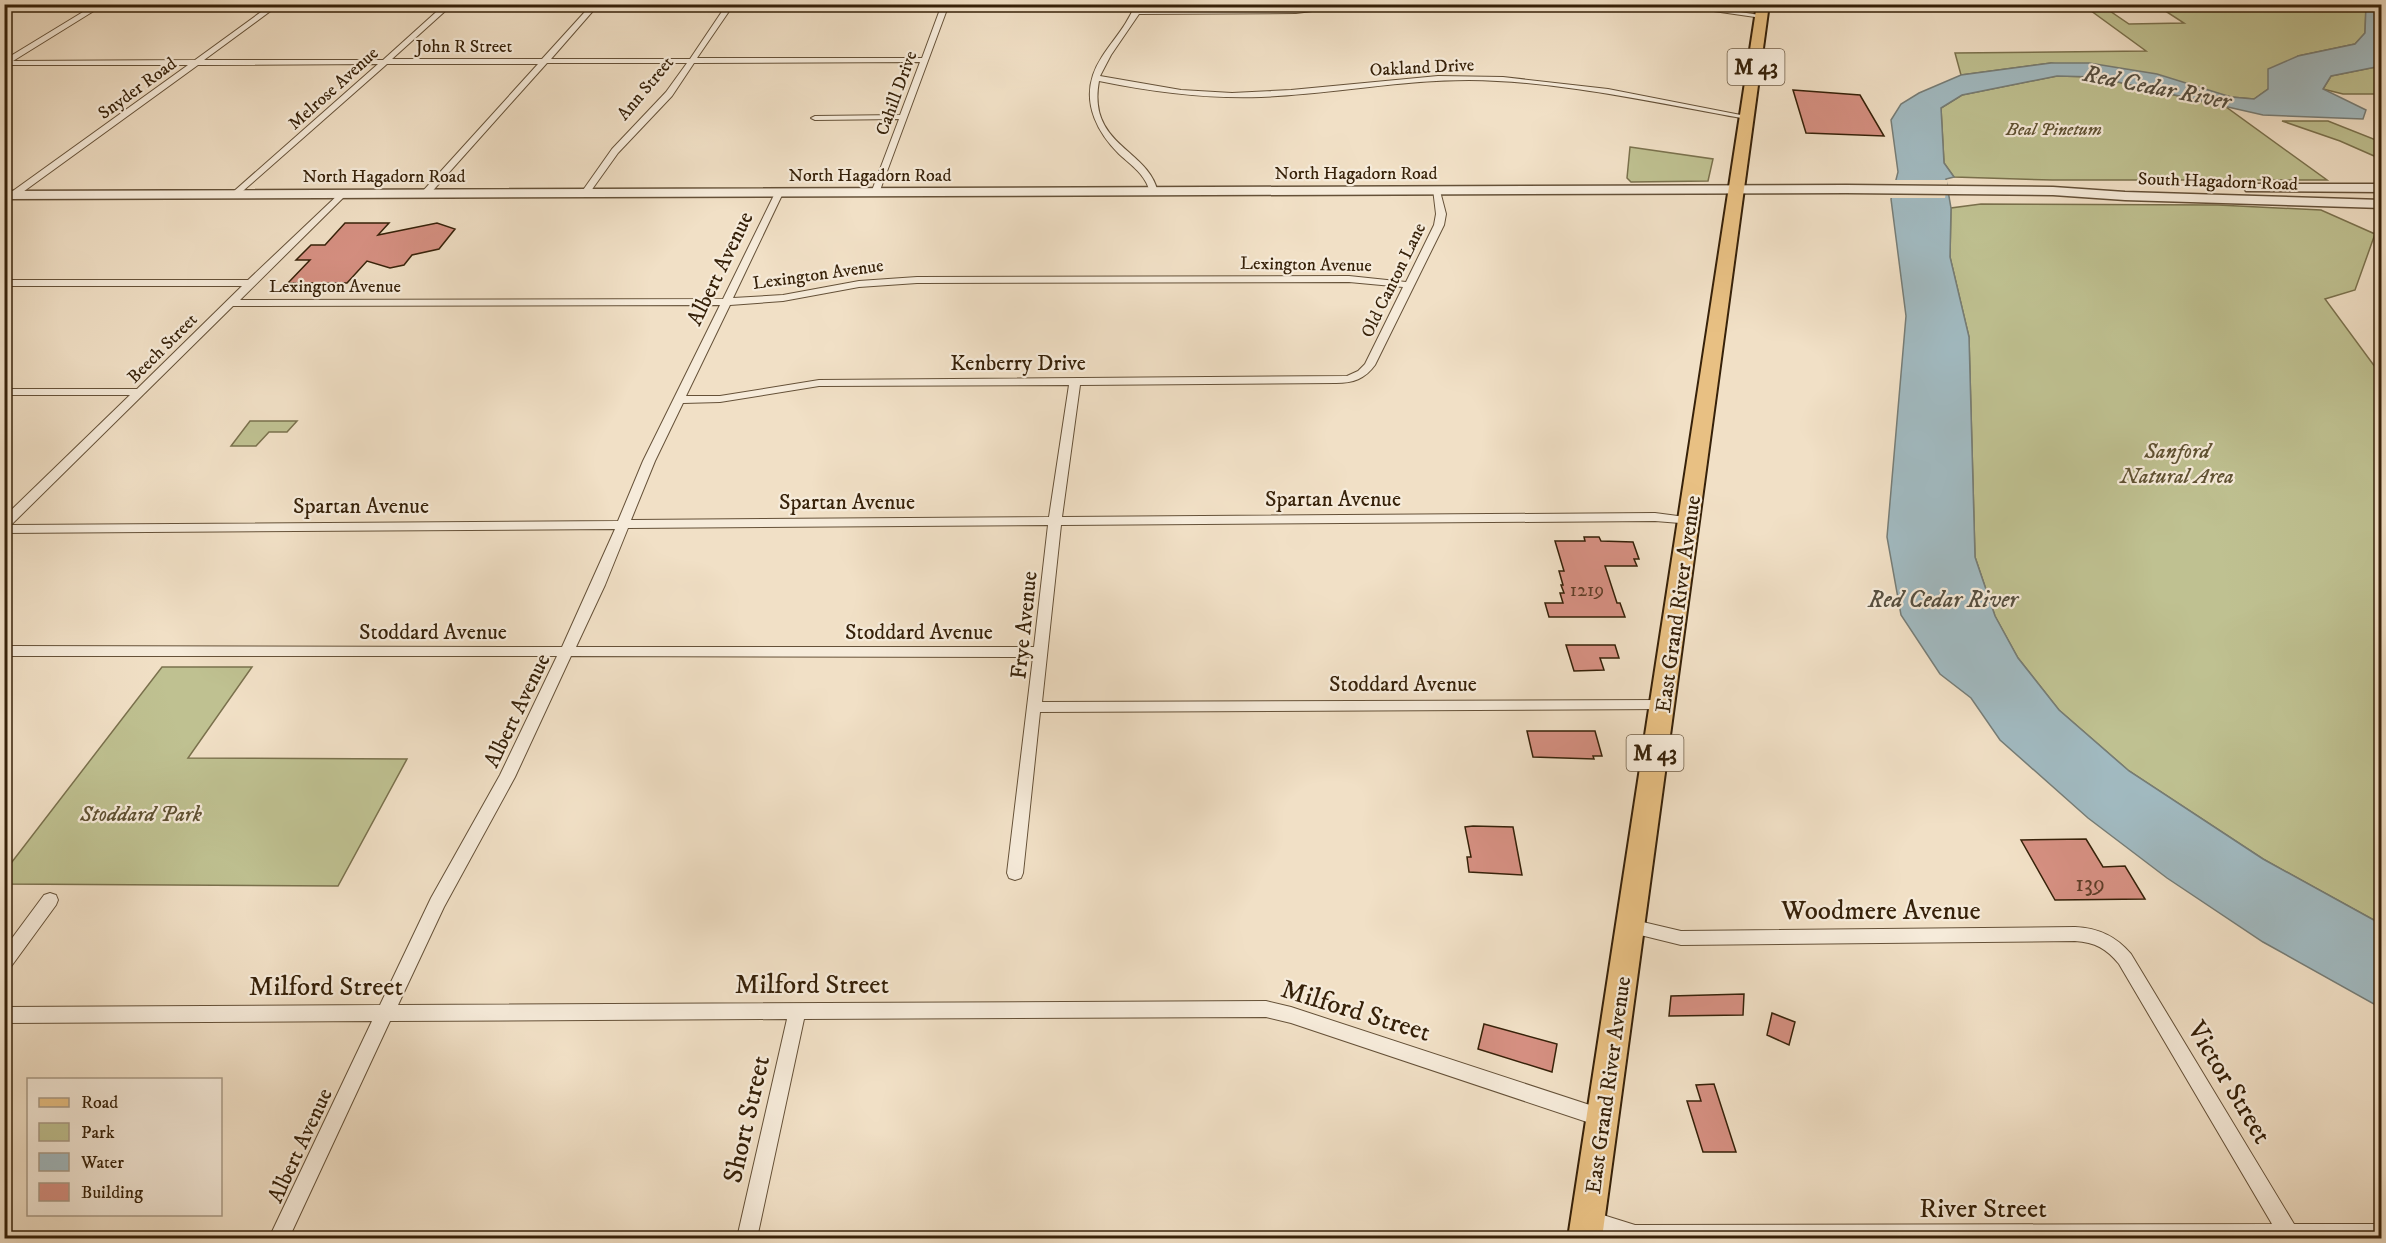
<svg xmlns="http://www.w3.org/2000/svg" width="2386" height="1243" font-family="'IM FELL DW Pica',serif">
	<style>
		.green { fill: #bfc191; stroke: #7a714d; stroke-width: 1.5 }
		.water { fill: #a1bac1; stroke: #767d77; stroke-width: 1.5 }
		.pier { fill: #f1e0c6 }
		.building { fill: #d69082; stroke: #362109; stroke-width: 1.5 }
		.lines { fill: none; stroke-linecap: round; stroke-linejoin: round }
		.minor-casing { stroke: #655138; stroke-width: 2 }
		.tertiary-casing { stroke: #655138; stroke-width: 3 }
		.primary-casing { stroke: #362109; stroke-width: 4 }
		.minor { fill: #f6ebda; fill-rule: evenodd }
		.tertiary { fill: #f6ebda; fill-rule: evenodd }
		.primary { fill: #e8c083; fill-rule: evenodd }
		.labels { text-anchor: middle; stroke-width: 4.5; stroke-linejoin: round; paint-order: stroke }
		.far-street-label { font-size: 18px; fill: #362109; stroke: #f6ebda }
		.far-park-label { font-size: 18px; font-style: italic; fill: #5f5132; stroke: #f6ebda }
		.number-label { font-size: 20px; fill: #5e3d27 }
		.shield { fill: #f6ebda; stroke: #705e48; stroke-width: 1.5 }
		.shield-label { font-size: 21px; font-weight: bold; fill: #362109 }
		.street-label { font-size: 22px; fill: #362109; stroke: #f6ebda }
		.park-label { font-size: 22px; font-style: italic; fill: #5f5132; stroke: #f6ebda }
		.water-label { font-size: 24px; font-style: italic; fill: #564f40; stroke: #f6ebda }
		.near-number-label { font-size: 24px; fill: #5e3d27 }
		.near-street-label { font-size: 27px; fill: #362109; stroke: #f6ebda }
	</style>
	<rect width="100%" height="100%" fill="#f1e0c6"/>
	<filter id="stains"><feTurbulence type="fractalNoise" baseFrequency=".00333" numOctaves="4"/><feColorMatrix values="0 0 0 0 .2 0 0 0 0 .09 0 0 0 0 .02 0 0 0 .5 -.17"/></filter>
	<radialGradient id="worn" r=".72"><stop offset=".6" stop-color="#630" stop-opacity="0"/><stop offset="1" stop-color="#630" stop-opacity=".3"/></radialGradient>
	<path class="green" d="M2083,5H2101L2129,24L2184,23L2156,5H2366L2365,33L2355,44L2298,56L2268,89L2254,99L2231,97L2051,63L1961,75L1955,53L2146,51Z
		M2381,66V94H2343L2323,89L2331,76Z
		M2057,76L2096,77L2226,107L2327,180H2052L1954,177L1944,163L1941,108L1962,95Z
		M2282,121H2328L2381,142V159L2340,141Z
		M1630,147L1713,159L1708,181L1631,182L1627,178Z
		M1981,204L2218,205L2321,210L2375,234L2355,290L2325,299L2381,375V924L2263,859L2129,771L2059,710L2018,658L1995,616L1975,557L1969,337L1950,257L1951,208Z
		M250,421H297L287,432H269L256,446H231Z
		M162,667H252L188,758L407,759L338,886L5,884V871Z"/>
	<path class="water" d="M2366,5H2381V66L2331,76L2323,89L2366,110L2363,119L2263,115L2096,77L2057,76L1962,95L1941,108L1944,163L1954,177L1946,179L1951,208L1950,257L1969,337L1975,557L1995,616L2018,658L2059,710L2129,771L2263,859L2381,924V1008L2263,942L2167,878L2088,818L2000,740L1971,698L1940,674L1901,615L1887,537L1906,316L1891,199L1898,172L1891,120L1901,104L1919,93L1961,75L2051,63H2089L2157,74L2231,97L2254,99L2268,89V69L2298,56L2355,44L2365,33Z"/>
	<path class="pier" d="M1893,180H1948L1945,198H1888Z"/>
	<path class="building" d="M1793,90L1860,95L1884,136L1806,133Z
		M345,223H389L378,235L437,223L455,229L439,249L412,255L404,265L390,268L367,261L347,283H288L310,260H296L311,245H325Z
		M1584,537H1599L1601,541L1633,542L1639,559H1634L1637,566H1605L1617,603H1620L1625,617H1549L1545,603H1563L1560,593H1564L1561,585H1563L1559,571H1564L1555,541H1585Z
		M1566,645H1615L1619,658H1600L1604,670L1574,671Z
		M1527,731H1595L1602,756H1593L1594,759L1533,757Z
		M1473,826L1513,827L1522,875L1469,872L1467,857H1471L1465,827Z
		M2086,839L2103,867L2125,866L2145,899L2055,900L2021,840Z
		M1744,994L1743,1015L1669,1016L1671,996Z
		M1772,1013L1795,1022L1789,1045L1767,1035Z
		M1484,1024L1557,1044L1552,1072L1478,1049Z
		M1714,1084L1736,1152H1703L1687,1101H1701L1696,1085Z"/>
	<g class="lines">
		<defs>
			<path id="minor" d="M96,4H105L13,61L195,60L272,4H280L204,60H383L445,4H453L392,59H542L592,4H599L551,59H690L727,4H734L697,58H922L942,4H949L879,193L875,196L871,193L899,119L815,120L811,118L815,116L900,115L920,62L694,63L672,96L618,153L588,195L585,196L581,193L612,149L666,92L687,63H547L428,196L425,197L421,194L422,192L538,64H387L236,197L233,196V192L378,64L198,65L16,197H10V193L188,65H4V60Z
				M1135,4H1142L1140,10L1296,9L1339,4H1368L1296,13L1139,14L1111,55L1100,76L1181,90L1232,93L1291,90L1438,76L1503,77L1608,89L1751,117L1747,119C1655,103 1563,81 1469,80C1400,80 1331,94 1261,97C1206,99 1153,92 1099,81C1087,146 1148,148 1158,192L1154,195L1150,192C1145,174 1132,166 1119,154C1098,133 1083,105 1093,75C1102,49 1126,31 1135,4Z
				M1665,4H1688L1766,16L1762,18Z
				M1433,189L1440,191L1446,214L1444,225L1375,365C1365,379 1353,383 1336,383L1080,385L1062,517L1655,513L1693,518L1695,521L1693,524L1655,521L1061,525L1042,702L1662,700L1667,701L1669,705L1667,709L1040,712L1023,873L1021,878L1015,880L1009,878L1007,873L1033,657L571,656L515,777L444,907L398,1005L1266,1001L1291,1007L1602,1109L1609,1112L1611,1118L1609,1124L1602,1127L1291,1023L1266,1017L804,1019L757,1238H737L787,1019L390,1021L289,1238H269L372,1021L4,1023V1007L380,1005L431,898L500,775L557,656H4V646L562,647L615,529L4,533V517L130,395H4V389H137L242,286H4V280H248L342,191L345,192V196L240,300L723,299L775,193L779,190L783,193L733,298L783,295L859,281L917,277L1349,276L1406,282L1434,225L1436,214ZM1349,282L1403,287L1365,364L1358,371L1347,376L819,380L720,396H686L730,305L783,301L859,287L917,283ZM720,305L643,461L618,521L11,525L233,306ZM1069,385L1049,517L631,520L655,461L683,403L720,402L819,386ZM1048,525L1034,647H576L605,585L628,528Z
				M50,893L56,895L58,900L56,905L10,968L4,970V949L44,895Z
				M1630,919L1681,931L2075,927C2098,928 2116,936 2131,954L2294,1224H2382V1238H1614L1580,1227L1577,1220L1580,1213L1587,1210L1635,1225L2272,1224L2119,964C2107,949 2095,942 2075,941L1681,945L1624,931L1622,926L1624,921Z"/>
			<path id="tertiary" d="M2250,184H2382V192L2246,191L2244,188Z
				M1846,185L2053,187L2125,192L2382,200V208L2125,200L2053,195L1846,193L4,199V191Z"/>
			<path id="primary" d="M1757,4H1769L1602,1238H1568Z"/>
		</defs>
		<use href="#minor" class="minor-casing"/>
		<use href="#tertiary" class="tertiary-casing"/>
		<use href="#primary" class="primary-casing"/>
		<use href="#minor" class="minor"/>
		<use href="#tertiary" class="tertiary"/>
		<use href="#primary" class="primary"/>
	</g>
	<g class="labels">
		<g class="far-street-label">
			<text x="464" y="52">John R Street</text>
			<text transform="translate(1422 67) rotate(-3)" y="6">Oakland Drive</text>
			<text transform="translate(137 88) rotate(-36)" y="6">Snyder Road</text>
			<text transform="translate(333 88) rotate(-42)" y="6">Melrose Avenue</text>
			<text transform="translate(645 88) rotate(-50)" y="6">Ann Street</text>
			<text transform="translate(896 93) rotate(-70)" y="6">Cahill Drive</text>
			<text x="1356" y="179">North Hagadorn Road</text>
			<text x="870" y="181">North Hagadorn Road</text>
			<text x="384" y="182">North Hagadorn Road</text>
			<text transform="translate(2218 181) rotate(2)" y="6">South Hagadorn Road</text>
			<text transform="translate(1306 264) rotate(1)" y="6">Lexington Avenue</text>
			<text transform="translate(818 274) rotate(-8)" y="6">Lexington Avenue</text>
			<text transform="translate(1393 280) rotate(-64)" y="6">Old Canton Lane</text>
			<text x="335" y="292">Lexington Avenue</text>
			<text transform="translate(162 348) rotate(-45)" y="6">Beech Street</text>
		</g>
		<g class="far-park-label">
			<text x="2054" y="135">Beal Pinetum</text>
		</g>
		<g class="number-label">
			<text x="1587" y="596">1219</text>
		</g>
		<g class="shield">
			<rect x="1727.5" y="49" width="57" height="36" rx="4.5"/>
			<rect x="1626.5" y="735" width="57" height="36" rx="4.5"/>
		</g>
		<g class="shield-label">
			<text x="1756" y="74">M 43</text>
			<text x="1655" y="760">M 43</text>
		</g>
		<g class="street-label">
			<text transform="translate(719 268) rotate(-64)" y="8">Albert Avenue</text>
			<text x="1018" y="370">Kenberry Drive</text>
			<text x="1333" y="506">Spartan Avenue</text>
			<text x="847" y="509">Spartan Avenue</text>
			<text x="361" y="513">Spartan Avenue</text>
			<text transform="translate(1677 604) rotate(-82)" y="8">East Grand River Avenue</text>
			<text transform="translate(1023 625) rotate(-84)" y="8">Frye Avenue</text>
			<text x="433" y="639">Stoddard Avenue</text>
			<text x="919" y="639">Stoddard Avenue</text>
			<text x="1403" y="691">Stoddard Avenue</text>
			<text transform="translate(516 710) rotate(-64)" y="8">Albert Avenue</text>
			<text transform="translate(1607 1085) rotate(-82)" y="8">East Grand River Avenue</text>
			<text transform="translate(299 1145) rotate(-65)" y="8">Albert Avenue</text>
		</g>
		<g class="park-label">
			<text x="2177" y="458">Sanford<tspan x="2177" dy="25">Natural Area</tspan></text>
			<text x="141" y="821">Stoddard Park</text>
		</g>
		<g class="water-label">
			<text transform="translate(2157 87) rotate(11)" y="8">Red Cedar River</text>
			<text x="1943" y="607">Red Cedar River</text>
		</g>
		<g class="near-number-label">
			<text x="2090" y="891">139</text>
		</g>
		<g class="near-street-label">
			<text x="1881" y="919">Woodmere Avenue</text>
			<text x="812" y="993">Milford Street</text>
			<text x="326" y="995">Milford Street</text>
			<text transform="translate(1356 1010) rotate(17)" y="9">Milford Street</text>
			<text transform="translate(2230 1082) rotate(59)" y="9">Victor Street</text>
			<text transform="translate(746 1119) rotate(-77)" y="9">Short Street</text>
			<text x="1983" y="1217">River Street</text>
		</g>
	</g>
	<rect width="2386" height="1243" fill="none" stroke="#f1e0c6" stroke-width="24"/>
	<rect x="6" y="6" width="2374" height="1231" fill="none" stroke="#362109" stroke-width="3"/>
	<rect x="12" y="12" width="2362" height="1219" fill="none" stroke="#362109" stroke-width="1.5"/>
	<rect x="27" y="1078" width="195" height="138" fill="#f6ebda" stroke="#a99a86" stroke-width="1.5"/>
	<rect x="39" y="1098" width="30" height="9" fill="#e8c083" stroke="#a99a86" stroke-width="1.5"/>
	<text x="81" y="1108" font-size="18" fill="#362109">Road</text>
	<rect x="39" y="1123" width="30" height="18" fill="#bfc191" stroke="#a99a86" stroke-width="1.5"/>
	<text x="81" y="1138" font-size="18" fill="#362109">Park</text>
	<rect x="39" y="1153" width="30" height="18" fill="#a1bac1" stroke="#a99a86" stroke-width="1.5"/>
	<text x="81" y="1168" font-size="18" fill="#362109">Water</text>
	<rect x="39" y="1183" width="30" height="18" fill="#d69082" stroke="#a99a86" stroke-width="1.5"/>
	<text x="81" y="1198" font-size="18" fill="#362109">Building</text>
	<rect width="100%" height="100%" filter="url(#stains)"/>
	<rect width="100%" height="100%" fill="url(#worn)"/>
</svg>
